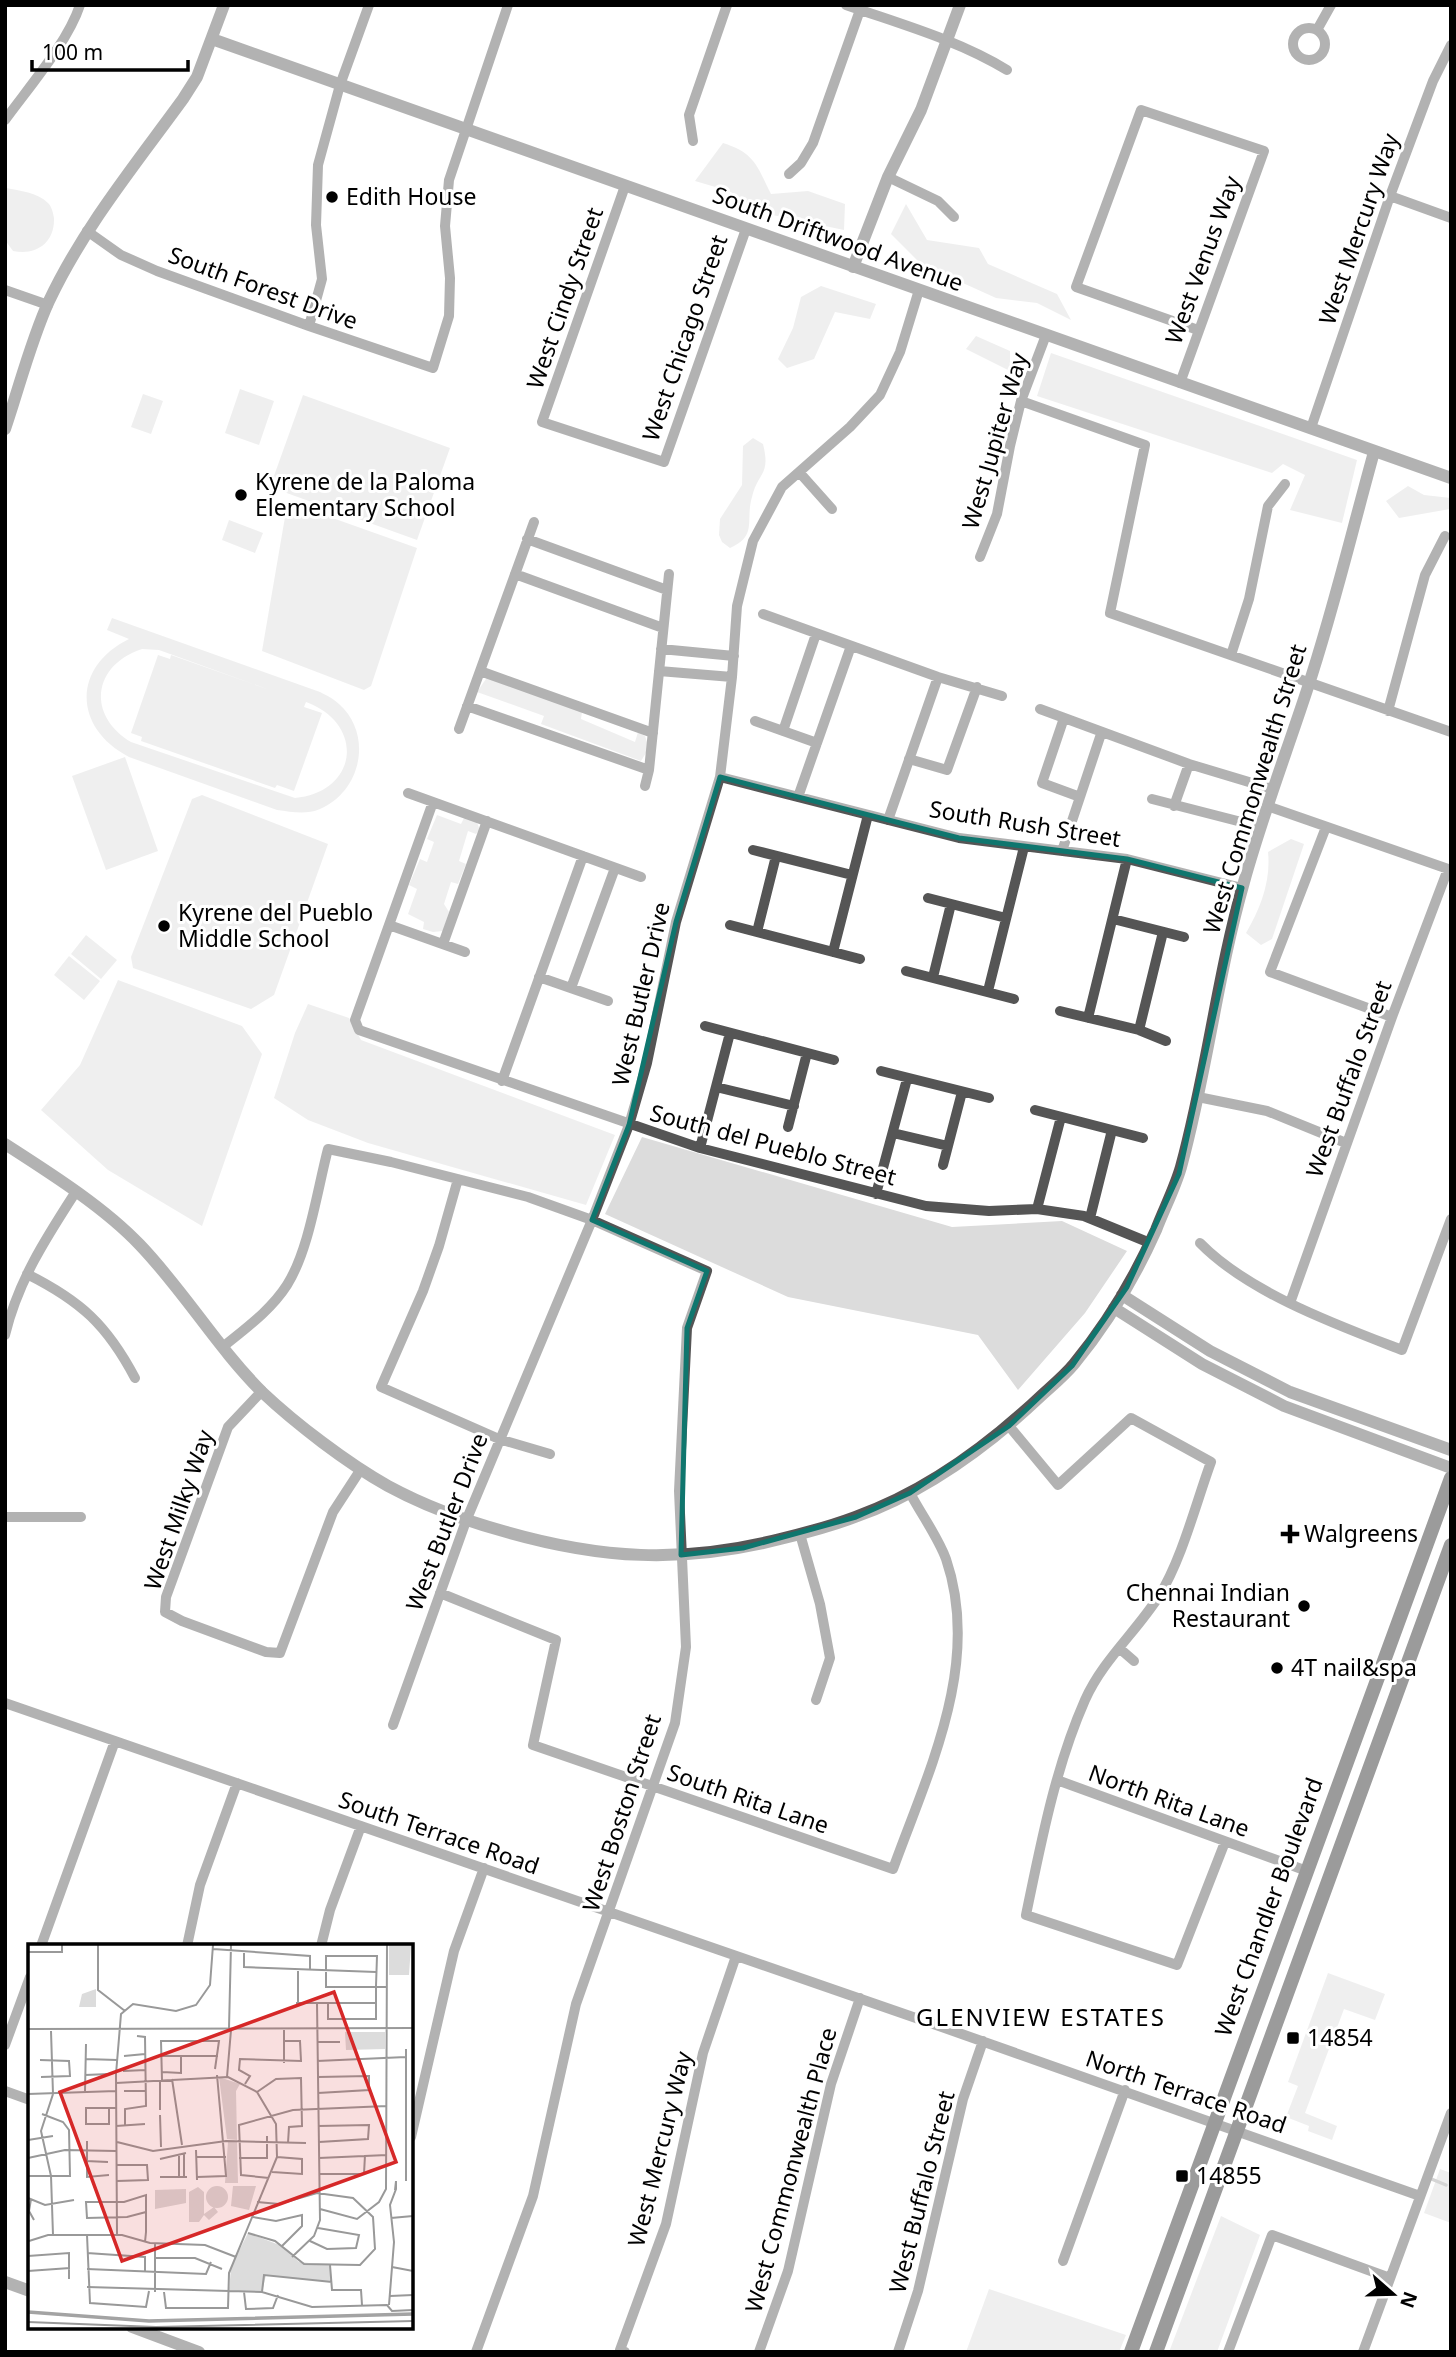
<svg xmlns="http://www.w3.org/2000/svg" width="1456" height="2357" font-family="'Noto Sans',sans-serif">
	<style>
		.green { fill: #dcdcdc; fill-rule: evenodd }
		.lines { fill: none; stroke-linecap: round; stroke-linejoin: round }
		.stream { stroke: #a3a3a3; stroke-width: 3.5 }
		.minor { stroke: #555; stroke-width: 10 }
		.tertiary { stroke: #555; stroke-width: 12 }
		.secondary { stroke: #222; stroke-width: 14 }
		.marked { fill: none; stroke: #0f766e; stroke-width: 5; stroke-linejoin: round }
		.poi-dot { fill: #000; stroke: #fff; stroke-width: 2.5 }
		.labels { text-anchor: middle; stroke-width: 6; stroke-linejoin: round; paint-order: stroke }
		.poi-label { font-size: 23px; fill: #000; stroke: #fff; text-anchor: start }
		.street-label { font-size: 23px; fill: #000; stroke: #fff }
		.neighbourhood-label { font-size: 24px; letter-spacing: 2px; fill: #000; stroke: #fff }
		.inset-river { fill: none; stroke: #a3a3a3; stroke-width: 3.5 }
		.inset-road { fill: none; stroke: #999; stroke-width: 2 }
		.view { fill: #d62828; fill-opacity: 0.15; stroke: #d62828; stroke-width: 3.5 }
		.inset-edge { fill: none; stroke: #000; stroke-width: 3.5 }
	</style>
	<rect width="100%" height="100%" fill="#fff"/>
	<path class="green" d="M723,143C755,153 757,166 771,194L808,191L845,204L844,230L763,213L729,191L695,181Z
		M6,188C20,191 37,192 48,203C52,207 53,213 54,218C55,243 36,256 13,251L5,240Z
		M906,204L927,240L979,248L988,264L1057,294L1071,320L1037,303L996,298L921,264L891,234Z
		M821,286L876,304L870,319L835,312L814,359L787,368L778,359L793,328L801,297Z
		M976,336L1010,351V371L966,349Z
		M1051,353L1357,460L1342,523L1290,510L1305,475L1283,464L1272,473L1037,396Z
		M240,389L274,401L259,445L225,433Z
		M143,394L163,401L151,434L131,427Z
		M303,395L450,448L417,540L270,487Z
		M753,438L763,444C771,476 758,471 752,497C745,520 758,536 730,548L722,542L719,535L720,519L742,485L743,446Z
		M1408,486L1424,495L1451,498L1450,509L1399,518L1386,501Z
		M296,505L417,548L371,686L364,690L262,651L285,517L288,509Z
		M229,520L263,533L255,553L222,540Z
		M112,618L320,692C326,695 334,699 339,704C373,734 362,791 320,809C306,815 292,812 277,810L129,757C73,728 72,667 129,639L107,630ZM142,649L159,650L267,689L171,655L170,659L158,655L131,733L142,737L141,741L275,788L277,785L294,791L322,713L304,707L306,702C366,724 358,792 295,798L131,742C86,715 93,665 142,649Z
		M488,676L582,712L581,719L635,742L638,732L645,736L649,748L641,761L541,724L544,716L477,692Z
		M125,757L158,851L106,870L72,776Z
		M202,795L328,844L274,995L251,1009L133,968L131,957L192,799Z
		M437,815L461,824L465,816L476,820L480,830L476,834L468,831L459,861L466,864L458,884L451,882L444,904L449,912L443,931L433,932L423,929L424,922L408,914L417,889L409,885L420,859L427,862L434,842L427,839Z
		M1291,839L1304,844L1272,939L1261,945L1246,933C1261,908 1271,880 1268,852Z
		M86,935L117,960L101,979L71,954Z
		M69,956L100,981L84,1000L54,975Z
		M118,980L242,1026L262,1054L202,1226L108,1170L41,1110L80,1065Z
		M308,1004L349,1018L361,1040L615,1135L586,1205L368,1143L308,1120L274,1098L295,1033Z
		M642,1137L952,1227L1062,1221L1127,1251L1085,1313L1018,1390L978,1335L788,1297L605,1214Z
		M1328,1973L1385,1994L1375,2020L1344,2009L1305,2113L1337,2126L1332,2140L1308,2131L1309,2126L1286,2117L1298,2086L1288,2082Z
		M1440,2169L1451,2173V2223L1424,2213Z
		M1221,2216L1260,2235L1217,2352H1169Z
		M989,2289L1126,2335L1119,2352H966Z"/>
	<g class="lines">
		<path class="stream" d="M1429,2178L1446,2185"/>
		<path class="minor" d="M846,5C900,24 958,40 1007,70
			M1293 44a16 16 0 1 1 32 0a16 16 0 1 1-32 0Z
			M1317,30L1331,5
			M5,120C29,87 68,42 80,5
			M693,141L689,115L727,5
			M789,174L801,163L813,143L860,10
			M888,177L938,201L954,217
			M625,186L542,422L664,462L746,229
			M1390,196L1451,218
			M87,231L121,255L157,271L309,326L433,368L449,316L450,278L445,226L449,180L508,5
			M5,290L48,305
			M309,326L322,279L316,225L318,165L340,85L369,5
			M1180,383L1264,151L1141,110L1076,287L1198,330
			M1021,401L1145,445L1110,613L1451,732
			M1311,428L1390,196L1433,81L1451,45
			M799,472L832,509
			M527,539L667,590
			M980,557L997,514L1010,446L1021,401L1046,335
			M515,574L663,628
			M763,614L938,677L1002,696
			M661,649L734,656
			M1231,655L1249,599L1268,506L1285,484
			M480,671L653,733
			M659,671L732,677
			M467,706L649,770
			M1040,709L1189,764L1272,789
			M1388,711L1425,575L1445,536
			M1064,718L1042,783L1080,797
			M755,721L817,743
			M459,729L534,522
			M783,731L816,634
			M909,759L947,770L977,687
			M720,777L959,838L1127,859L1242,888
			M645,786L649,770L669,574
			M408,793L641,877
			M798,797L851,646
			M1152,799L1261,827
			M433,802L355,1020L359,1030L700,1148L926,1206L989,1211L1037,1209L1084,1216L1150,1243
			M1174,806L1189,764
			M1267,806L1451,870
			M888,820L938,677
			M1326,827L1270,972L1392,1017
			M753,850L852,875
			M1062,851L1101,734
			M928,898L1006,918
			M1113,919L1184,937
			M389,925L465,952
			M730,925L860,959
			M757,932L776,856
			M443,944L487,821
			M833,952L868,815
			M906,971L1014,999
			M539,977L608,1001
			M933,977L951,904
			M571,988L615,868
			M988,991L1024,847
			M1060,1011L1139,1030L1166,1041
			M1088,1018L1127,859
			M705,1026L834,1060
			M1139,1030L1163,932
			M881,1071L989,1098
			M502,1081L583,856
			M716,1087L794,1106
			M1198,1097L1267,1111L1346,1143
			M1035,1110L1143,1138
			M788,1127L807,1053
			M893,1133L948,1146
			M700,1148L730,1033
			M943,1165L962,1092
			M458,1179L439,1246L423,1291L381,1387L499,1439L550,1454
			M876,1194L907,1079
			M1037,1209L1061,1117
			M1090,1218L1112,1130
			M1200,1243C1249,1293 1337,1325 1402,1350L1451,1219
			M27,1274C81,1301 107,1325 135,1378
			M1290,1303L1392,1017L1448,869
			M5,1335C18,1281 46,1238 75,1193
			M224,1346C246,1328 271,1310 287,1285C309,1250 317,1191 328,1149L391,1162L528,1197L592,1220L707,1271L687,1328L679,1491L686,1647L675,1723L576,2004L533,2196L476,2352
			M262,1391L228,1427L166,1597L165,1612L182,1621L266,1652L280,1653L333,1512L361,1469
			M1009,1426L1058,1485L1131,1418L1211,1462C1196,1503 1182,1559 1159,1596C1136,1632 1103,1660 1085,1700C1055,1768 1041,1843 1026,1915L1177,1965L1225,1842
			M5,1517H81
			M800,1534L820,1604L830,1658L816,1700
			M440,1593L556,1640L533,1745L893,1869C928,1772 982,1664 946,1559C938,1537 921,1514 910,1493
			M1119,1648L1134,1661
			M5,1703L939,2026L1420,2196
			M393,1725L466,1521L592,1220L629,1125L647,1063L676,922L720,777L732,677L737,606L753,541L782,487L850,427L880,395L900,352L919,290
			M1057,1780L1307,1871
			M41,1946L115,1741
			M187,1946L200,1885L237,1783
			M321,1946L330,1910L361,1826
			M5,2045L30,1977
			M5,2091L30,2100
			M411,2137L454,1951L484,1868
			M1063,2261L1125,2090
			M625,2352L620,2350L666,2224L703,2053L736,1956
			M759,2352L788,2271L831,2084L860,1998
			M898,2352L918,2291L963,2099L983,2041
			M1228,2352L1272,2235L1390,2278
			M1363,2352L1451,2113"/>
		<path class="tertiary" d="M212,39L1451,478
			M853,267L888,177L921,110L960,5
			M5,429C19,388 31,340 49,301C84,227 135,165 183,99L197,77L224,5
			M5,1144C50,1173 104,1207 140,1245C184,1291 217,1347 262,1392C296,1424 347,1463 388,1486C425,1506 463,1520 503,1531C600,1559 681,1564 780,1539C805,1533 831,1526 855,1517C926,1492 988,1446 1042,1395C1053,1385 1065,1375 1074,1364C1107,1324 1135,1277 1156,1230C1164,1209 1175,1188 1181,1167C1207,1073 1217,976 1244,882C1262,817 1286,754 1307,690C1333,612 1352,531 1374,452
			M1122,1295L1210,1351L1290,1392L1451,1450
			M1114,1308L1202,1364L1284,1406L1451,1468
			M5,2282L30,2291
			M132,2327L199,2352"/>
		<path class="secondary" d="M1131,2352L1451,1478
			M1156,2352L1451,1545"/>
	</g>
	<path d="M0 0H1456V2357H0ZM720,777L959,838L1127,859L1242,888L1179,1174L1127,1287L1072,1366L1009,1426L910,1493L856,1517L743,1548L681,1555L687,1328L707,1271L592,1220L629,1125L676,922Z" fill="#fff" fill-opacity=".55" fill-rule="evenodd"/>
	<path class="marked" d="M720,777L959,838L1127,859L1242,888L1179,1174L1127,1287L1072,1366L1009,1426L910,1493L856,1517L743,1548L681,1555L687,1328L707,1271L592,1220L629,1125L676,922Z"/>
	<g class="poi-dot">
		<circle cx="332" cy="197" r="7"/>
		<circle cx="241" cy="495" r="7"/>
		<circle cx="164" cy="926" r="7"/>
		<path d="M1286.5 1523.5h7v7h7v7h-7v7h-7v-7h-7v-7h7z"/>
		<circle cx="1304" cy="1606" r="7"/>
		<circle cx="1277" cy="1668" r="7"/>
		<rect x="1286" y="2031" width="14" height="14" rx="3.5"/>
		<rect x="1175" y="2169" width="14" height="14" rx="3.5"/>
	</g>
	<g class="labels">
		<g class="poi-label">
			<text x="346" y="205">Edith House</text>
			<text x="255" y="490">Kyrene de la Paloma<tspan x="255" dy="26">Elementary School</tspan></text>
			<text x="178" y="921">Kyrene del Pueblo<tspan x="178" dy="26">Middle School</tspan></text>
			<text x="1304" y="1542">Walgreens</text>
			<text x="1290" y="1601" text-anchor="end">Chennai Indian<tspan x="1290" dy="26">Restaurant</tspan></text>
			<text x="1291" y="1676">4T nail&amp;spa</text>
			<text x="1307" y="2046">14854</text>
			<text x="1196" y="2184">14855</text>
		</g>
		<g class="street-label">
			<text transform="translate(1359 229) rotate(-71)" y="8">West Mercury Way</text>
			<text transform="translate(838 239) rotate(20)" y="8">South Driftwood Avenue</text>
			<text transform="translate(1203 260) rotate(-70)" y="8">West Venus Way</text>
			<text transform="translate(263 288) rotate(20)" y="8">South Forest Drive</text>
			<text transform="translate(565 298) rotate(-71)" y="8">West Cindy Street</text>
			<text transform="translate(685 338) rotate(-71)" y="8">West Chicago Street</text>
			<text transform="translate(995 441) rotate(-74)" y="8">West Jupiter Way</text>
			<text transform="translate(1255 789) rotate(-73)" y="8">West Commonwealth Street</text>
			<text transform="translate(1025 824) rotate(9)" y="8">South Rush Street</text>
			<text transform="translate(641 994) rotate(-77)" y="8">West Butler Drive</text>
			<text transform="translate(1349 1079) rotate(-70)" y="8">West Buffalo Street</text>
			<text transform="translate(773 1145) rotate(15)" y="8">South del Pueblo Street</text>
			<text transform="translate(179 1510) rotate(-71)" y="8">West Milky Way</text>
			<text transform="translate(447 1522) rotate(-69)" y="8">West Butler Drive</text>
			<text transform="translate(748 1799) rotate(19)" y="8">South Rita Lane</text>
			<text transform="translate(1169 1801) rotate(20)" y="8">North Rita Lane</text>
			<text transform="translate(622 1813) rotate(-72)" y="8">West Boston Street</text>
			<text transform="translate(439 1833) rotate(19)" y="8">South Terrace Road</text>
			<text transform="translate(1269 1907) rotate(-70)" y="8">West Chandler Boulevard</text>
			<text transform="translate(1186 2092) rotate(19)" y="8">North Terrace Road</text>
			<text transform="translate(660 2149) rotate(-76)" y="8">West Mercury Way</text>
			<text transform="translate(791 2170) rotate(-75)" y="8">West Commonwealth Place</text>
			<text transform="translate(922 2192) rotate(-76)" y="8">West Buffalo Street</text>
		</g>
		<g class="neighbourhood-label">
			<text x="1041" y="2026">GLENVIEW ESTATES</text>
		</g>
	</g>
	<g transform="translate(28 1944)">
		<rect width="385" height="385" fill="#fff"/>
		<path d="M361,1H383L381,31H361ZM68,45V63H51L54,50ZM317,88H357V105L318,106ZM191,133L212,140L208,147L209,196L199,195ZM200,198H209L210,239H197ZM178 253a11 11 0 1 1 22 0a11 11 0 1 1-22 0ZM205,242H228L221,266L203,262ZM170,243L176,248V270L186,263L190,268L181,276L176,271L171,278H161V248ZM158,245V259L127,265V246ZM220,289L254,302L271,318L302,321L304,338L238,331L234,348H201L203,323Z" fill="#dcdcdc"/>
		<path class="inset-river" d="M0,368L121,377L385,370"/>
		<path class="inset-road" d="M70,1V46L97,67M185,5L282,12V27M216,7V23L348,28M0,8H34V1M268,59H348M270,59V27M300,59V75H348V42L349,12H298V43H359M201,84L203,1M0,85L385,84M256,86V119M23,87L25,150L13,187L23,232L25,291M289,98H312M378,105V237M96,112L117,110M133,112H190M57,115L89,116M12,116L41,117L42,132L13,133M289,117L378,113M95,127L118,126M134,128L153,129V113M57,131L81,130M199,133L203,86M290,133L341,132V146L290,149M144,135L154,201M132,136V166M134,136L133,97H191L187,125M88,139L200,133L229,148L248,180L249,213L201,329L200,364H138L136,348M217,140L222,132L211,126L212,115L273,117L272,97H256M57,147L58,100M96,147H118M229,148L248,135L273,134L274,182L261,183L260,199M0,150L88,147M81,164V180H58V164H88M132,171L133,203M88,182L117,180M97,182V165L118,162L117,93L109,92M290,182L341,181L340,195L291,198M0,196L25,192M59,197V233L81,231M89,198L125,207L198,197L278,199M168,206L169,236M156,209V233M151,210V233M168,213H198M0,214L37,206L88,207M211,214H239V192M291,214L359,211M132,215L158,209M58,217L80,218M89,221H119L120,236L89,237M244,228L274,230V215L249,213M291,230H336L337,211M0,232H42L41,186L35,178L14,170M132,233H159M169,233L198,232L189,131M241,234L213,231L211,181L265,166L359,162M0,254L17,261L46,256M3,255L1,267L6,276M292,265L329,275L351,258L358,245L359,1M225,273L248,277L274,271V282L254,302M363,274L385,272M220,289L247,297L276,320L332,321L347,305L345,273L325,254L289,249L251,260L229,258M59,291L62,359L118,363L121,347M89,291L88,130L93,70L105,60L148,67L168,61L182,41L185,1M1,297L20,291H94L122,299L177,301L208,313M282,297L299,305L328,304L331,291L290,284M117,298L118,288V251L96,258H58L59,274L99,273L118,268M127,299V348M59,309L117,313V328M0,312L41,309V335M264,313L286,292L292,276L289,59M127,314H167L194,325M302,321L304,346H333L334,361M364,323L385,327M59,325L178,330L183,318M0,327L42,324M59,343L234,348L284,363L359,361L364,367L385,366M216,348L218,365L245,364L250,351M234,348L236,331L304,338M362,352L385,351M361,361L366,298L362,261L368,245V237L367,246M0,378L128,383L385,377"/>
		<path class="view" d="M306,48L368,218L94,317L32,148Z"/>
		<rect width="385" height="385" class="inset-edge"/>
	</g>
	<rect width="1456" height="2357" fill="none" stroke="#000000" stroke-width="14"/>
	<g transform="translate(1393 2294) rotate(110)" stroke="#ffffff" stroke-width="5" paint-order="stroke">
	<path d="M0-5L12 26L0 18L-12 26Z" fill="#000000"/>
	<text y="-10" font-size="19" font-weight="bold" text-anchor="middle" fill="#000000">N</text>
	</g>
	<path d="M32 60v10h156v-10" fill="none" stroke="#000000" stroke-width="3.5"/>
	<text x="42" y="60" font-size="21" fill="#000000" stroke="#ffffff" stroke-width="5" paint-order="stroke">100 m</text>
</svg>
